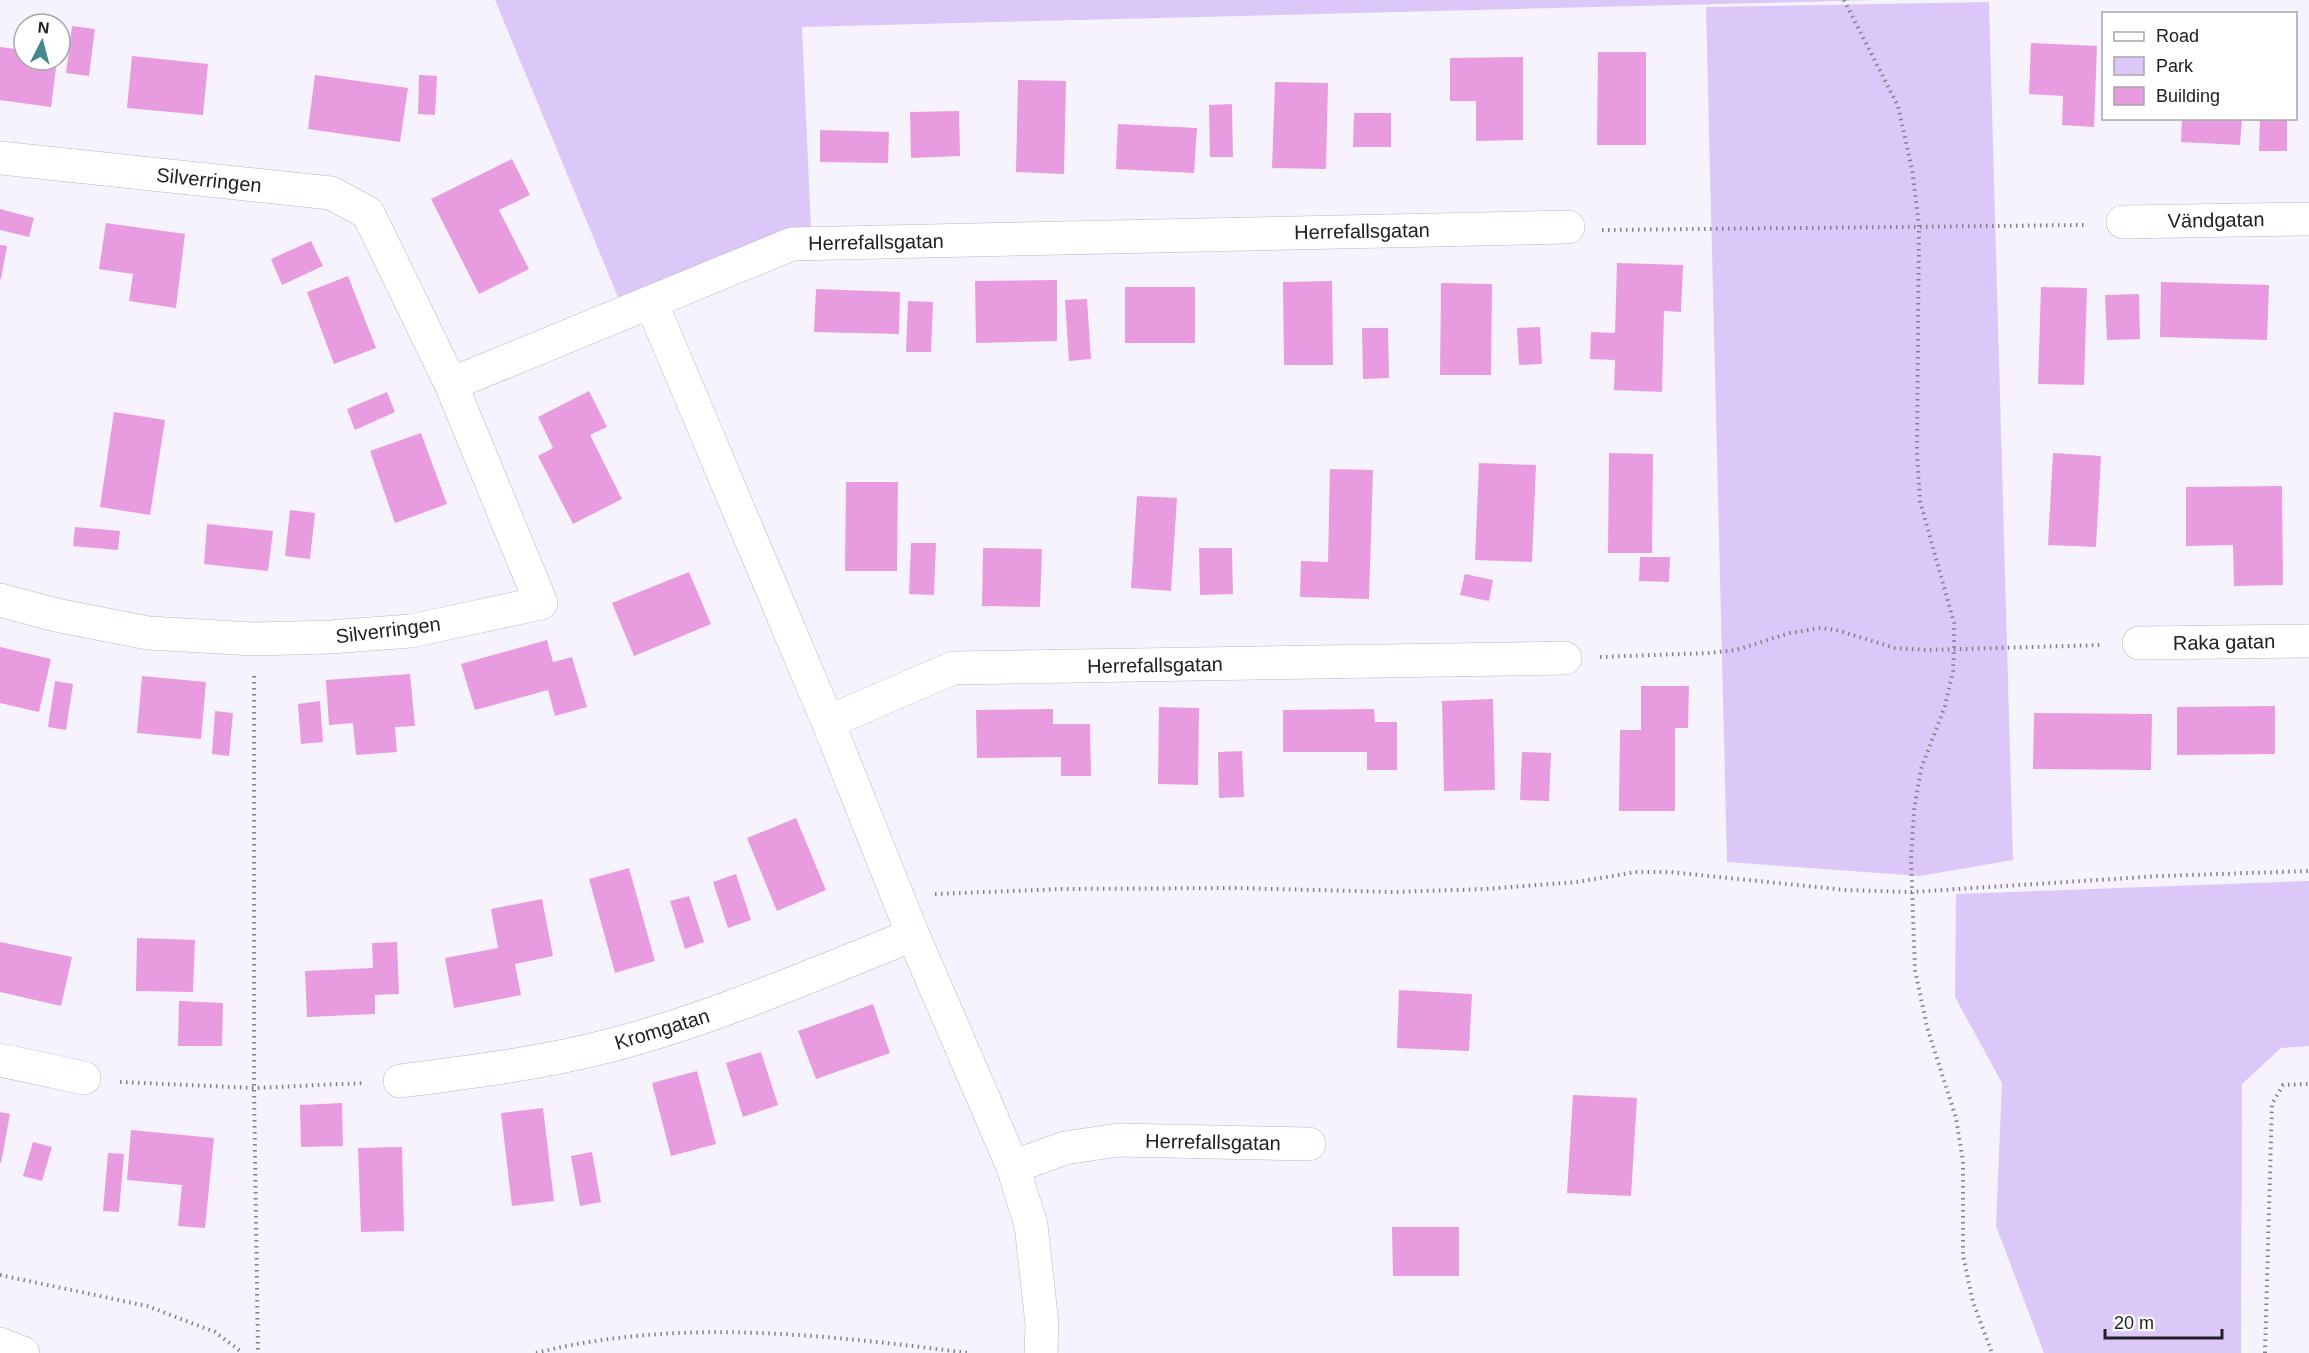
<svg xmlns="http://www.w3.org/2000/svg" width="2309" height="1353" font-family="Arial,sans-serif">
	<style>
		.green { fill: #dcc8f8 }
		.building { fill: #e89bdf }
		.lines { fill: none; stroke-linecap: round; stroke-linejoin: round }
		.minor-casing { stroke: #bbb5c3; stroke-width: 34 }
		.path { stroke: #838088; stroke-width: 4; stroke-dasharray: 1.5 4.5; stroke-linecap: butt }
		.minor { stroke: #fff; stroke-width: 33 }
		.labels { text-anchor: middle; stroke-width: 6; stroke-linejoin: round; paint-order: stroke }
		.street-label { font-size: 20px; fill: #222025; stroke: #fff }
	</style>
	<rect width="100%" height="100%" fill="#f7f3fe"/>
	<path class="green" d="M495,0H1876L802,27L811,229L623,309Z
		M1989,2L2013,860L1920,876L1727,862L1706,7Z
		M2309,881V1046L2281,1048L2242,1084L2241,1353H2044L1996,1226L2002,1083L1955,997L1956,894Z"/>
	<path class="building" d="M72,26L95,29L89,76L66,73Z
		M2031,43L2097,46L2094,127L2062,125L2063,96L2029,94Z
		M0,47L24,50V60H57L51,107L0,100Z
		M1598,52H1646V145H1597Z
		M132,56L208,64L203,115L127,108Z
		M1523,57V140L1476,141V101H1450V58Z
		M315,75L408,88L400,142L308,129Z
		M419,75L437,76L435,115L418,114Z
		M1018,80L1066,81L1064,174L1016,172Z
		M1275,82L1328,83L1326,169L1272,168Z
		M1232,104L1233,157H1210L1209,105Z
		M959,111L960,156L911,158L910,112Z
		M1354,113H1391V147H1353Z
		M2182,118H2242L2240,145L2181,142Z
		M2260,118H2287V151H2259Z
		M1118,124L1197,128L1194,173L1116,169Z
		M820,130L889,132L888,163L820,162Z
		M512,159L530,195L499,210L529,269L479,294L431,199Z
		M0,209L34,218L29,237L0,230Z
		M106,223L185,234L176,308L129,301L133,274L99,269Z
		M311,241L323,266L282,285L271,259Z
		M0,245L7,246L1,279H0Z
		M1617,263L1683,265L1681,312L1664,311L1662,392L1614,390L1615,360L1590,359L1591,332L1615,333Z
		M348,276L376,348L334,364L307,292Z
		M1057,280V341L976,343L975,281Z
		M1332,281L1333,365H1284L1283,282Z
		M2161,282L2269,285L2267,340L2160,337Z
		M1441,283L1492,284L1491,375H1440Z
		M1125,287H1195V343H1125Z
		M2041,287L2087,288L2084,385L2038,384Z
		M816,289L900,292L899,334L814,332Z
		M2139,294L2140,339L2107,340L2105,295Z
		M1087,299L1091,359L1069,361L1065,300Z
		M908,301L933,302L931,352H906Z
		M1540,327L1542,364L1519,365L1517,328Z
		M1362,328H1388L1389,378L1363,379Z
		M589,391L607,427L590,435L622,499L573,524L538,456L553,448L538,417Z
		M387,392L395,412L355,430L347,409Z
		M114,412L165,420L150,515L100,507Z
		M421,433L447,504L395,523L370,451Z
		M1609,453L1653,454L1652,553H1608Z
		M2053,453L2101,456L2096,547L2048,545Z
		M1479,463L1536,465L1532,562L1475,560Z
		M1330,469L1373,470L1369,599L1300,597L1301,561L1328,562Z
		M846,482H898L897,571H845Z
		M2282,486L2283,585L2234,586L2233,545L2186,546V487Z
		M1137,496L1177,498L1171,591L1131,588Z
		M290,510L315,513L310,559L285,556Z
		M207,524L273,531L268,571L204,564Z
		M75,527L120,531L118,550L73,546Z
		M911,543H936L934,595L909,594Z
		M983,548L1042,549L1040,607L982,606Z
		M1199,548H1232L1233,594L1200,595Z
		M1640,557H1670L1669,582L1639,581Z
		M689,572L711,624L634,656L612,603Z
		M1465,574L1493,580L1489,601L1460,595Z
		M547,640L553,662L572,657L587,707L555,716L548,690L475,710L461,664Z
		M0,647L51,659L39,712L0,703Z
		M410,674L415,726L395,727L397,752L356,755L353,723L329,725L326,680Z
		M142,676L206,682L201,739L137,733Z
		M55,681L73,684L66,730L48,727Z
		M1641,686H1689L1688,728H1675V811H1619L1620,730H1641Z
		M1493,699L1495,790L1444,791L1442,701Z
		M320,701L323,742L301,744L298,704Z
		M2275,706V754L2177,755V707Z
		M1159,707L1199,708L1198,785L1158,784Z
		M1053,709V724H1090L1091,776H1061V757L977,758L976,710Z
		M1374,709L1375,722H1397V770H1367V752H1283V710Z
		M215,711L233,713L229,756L212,754Z
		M2034,713L2152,714L2151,770L2033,769Z
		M1242,751L1244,797L1219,798L1218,752Z
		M1522,752L1551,753L1549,801L1520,800Z
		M796,818L826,890L777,911L747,838Z
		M629,868L655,961L615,973L589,879Z
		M736,874L751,920L728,928L713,882Z
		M689,896L704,942L685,949L670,901Z
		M542,899L553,956L515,964L521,995L454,1008L445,958L498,948L491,909Z
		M137,938L195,940L193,992L136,991Z
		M0,942L72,957L61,1006L0,992Z
		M397,942L399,994L375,995V1014L307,1017L305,971L373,968L372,943Z
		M1399,990L1472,994L1469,1051L1397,1048Z
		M179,1001L223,1003L222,1046H178Z
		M873,1004L890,1053L816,1079L798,1031Z
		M761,1052L778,1105L743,1117L726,1063Z
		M697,1071L716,1144L671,1156L652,1083Z
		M1573,1095L1637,1098L1631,1196L1567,1193Z
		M342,1103L343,1146L301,1147L300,1105Z
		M543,1108L554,1201L512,1206L501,1113Z
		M0,1112L10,1114L1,1163H0Z
		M131,1130L214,1138L205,1228L178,1226L182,1185L127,1180Z
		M33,1142L52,1147L42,1181L23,1176Z
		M402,1147L404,1231L361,1232L358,1148Z
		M592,1152L601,1202L580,1206L571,1156Z
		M108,1153L124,1154L119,1212L103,1211Z
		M1392,1227H1459V1276H1393Z"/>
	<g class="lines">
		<defs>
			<path id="minor" d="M0,158L331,193L368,213L451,384L541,603L411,631L330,637L254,639L148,633L56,615L0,600
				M2123,222L2309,219
				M651,302L828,722L913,935L1013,1167L1031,1225L1042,1324L1041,1353
				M451,384L792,244L1568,227
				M2139,643L2309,641
				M828,722L953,668L1565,658
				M0,1060L84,1078
				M400,1081C472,1072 543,1063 612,1045C715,1018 814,974 913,935
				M1013,1167L1065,1148L1118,1140L1309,1144
				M0,1344L23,1353"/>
		</defs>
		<use href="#minor" class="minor-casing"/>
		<path class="path" d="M1844,0L1898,106L1912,169L1919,225L1917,453L1920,501L1954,623V649L1953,671L1945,706L1921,769L1914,810L1911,860L1915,970L1927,1027L1956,1118L1963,1161V1255L1973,1302L1992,1353
			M1602,230L2087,225
			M1600,657L1709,653L1736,650L1790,633L1821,628L1836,630L1895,648L1927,650L2102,645
			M254,676V1088L258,1353
			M935,894L1062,889L1236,888L1394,892L1485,889L1577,882L1635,872H1670L1846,890L1912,892L2159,876L2309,871
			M120,1082L254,1088L364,1083
			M0,1275L147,1306L215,1332L243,1353
			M536,1353C678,1317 826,1335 969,1353
			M2265,1353L2272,1104L2283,1085L2309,1084"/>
		<use href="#minor" class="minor"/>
	</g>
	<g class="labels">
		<g class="street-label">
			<text transform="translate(209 180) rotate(6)" y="7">Silverringen</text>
			<text transform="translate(2216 220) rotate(-1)" y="7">Vändgatan</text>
			<text transform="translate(1362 231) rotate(-1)" y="7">Herrefallsgatan</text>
			<text transform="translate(876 242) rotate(-1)" y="7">Herrefallsgatan</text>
			<text transform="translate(388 630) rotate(-7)" y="7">Silverringen</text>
			<text transform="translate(2224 642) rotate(-1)" y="7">Raka gatan</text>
			<text transform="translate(1155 665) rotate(-1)" y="7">Herrefallsgatan</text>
			<text transform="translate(662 1029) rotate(-17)" y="7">Kromgatan</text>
			<text transform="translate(1213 1142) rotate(1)" y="7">Herrefallsgatan</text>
		</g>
	</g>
	<rect x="2102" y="12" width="195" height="108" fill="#ffffff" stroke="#a7a6a8" stroke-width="1.5"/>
	<rect x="2114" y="32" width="30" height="9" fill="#ffffff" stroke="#a7a6a8" stroke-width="1.5"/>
	<text x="2156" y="42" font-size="18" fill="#222025">Road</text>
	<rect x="2114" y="57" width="30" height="18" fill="#dcc8f8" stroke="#a7a6a8" stroke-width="1.5"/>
	<text x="2156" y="72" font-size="18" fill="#222025">Park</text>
	<rect x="2114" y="87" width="30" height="18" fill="#e89bdf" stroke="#a7a6a8" stroke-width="1.5"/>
	<text x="2156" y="102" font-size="18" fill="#222025">Building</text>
	<g transform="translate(42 42) rotate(6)"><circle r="28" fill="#ffffff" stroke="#a7a6a8" stroke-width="1.5"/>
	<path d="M0-4.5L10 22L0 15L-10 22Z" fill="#438a89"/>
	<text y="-9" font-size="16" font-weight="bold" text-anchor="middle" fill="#222025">N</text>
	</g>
	<path d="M2105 1329v9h117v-9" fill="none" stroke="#222025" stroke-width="3"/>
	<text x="2114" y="1329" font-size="18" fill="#222025" stroke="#ffffff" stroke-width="4.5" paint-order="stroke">20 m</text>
</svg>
